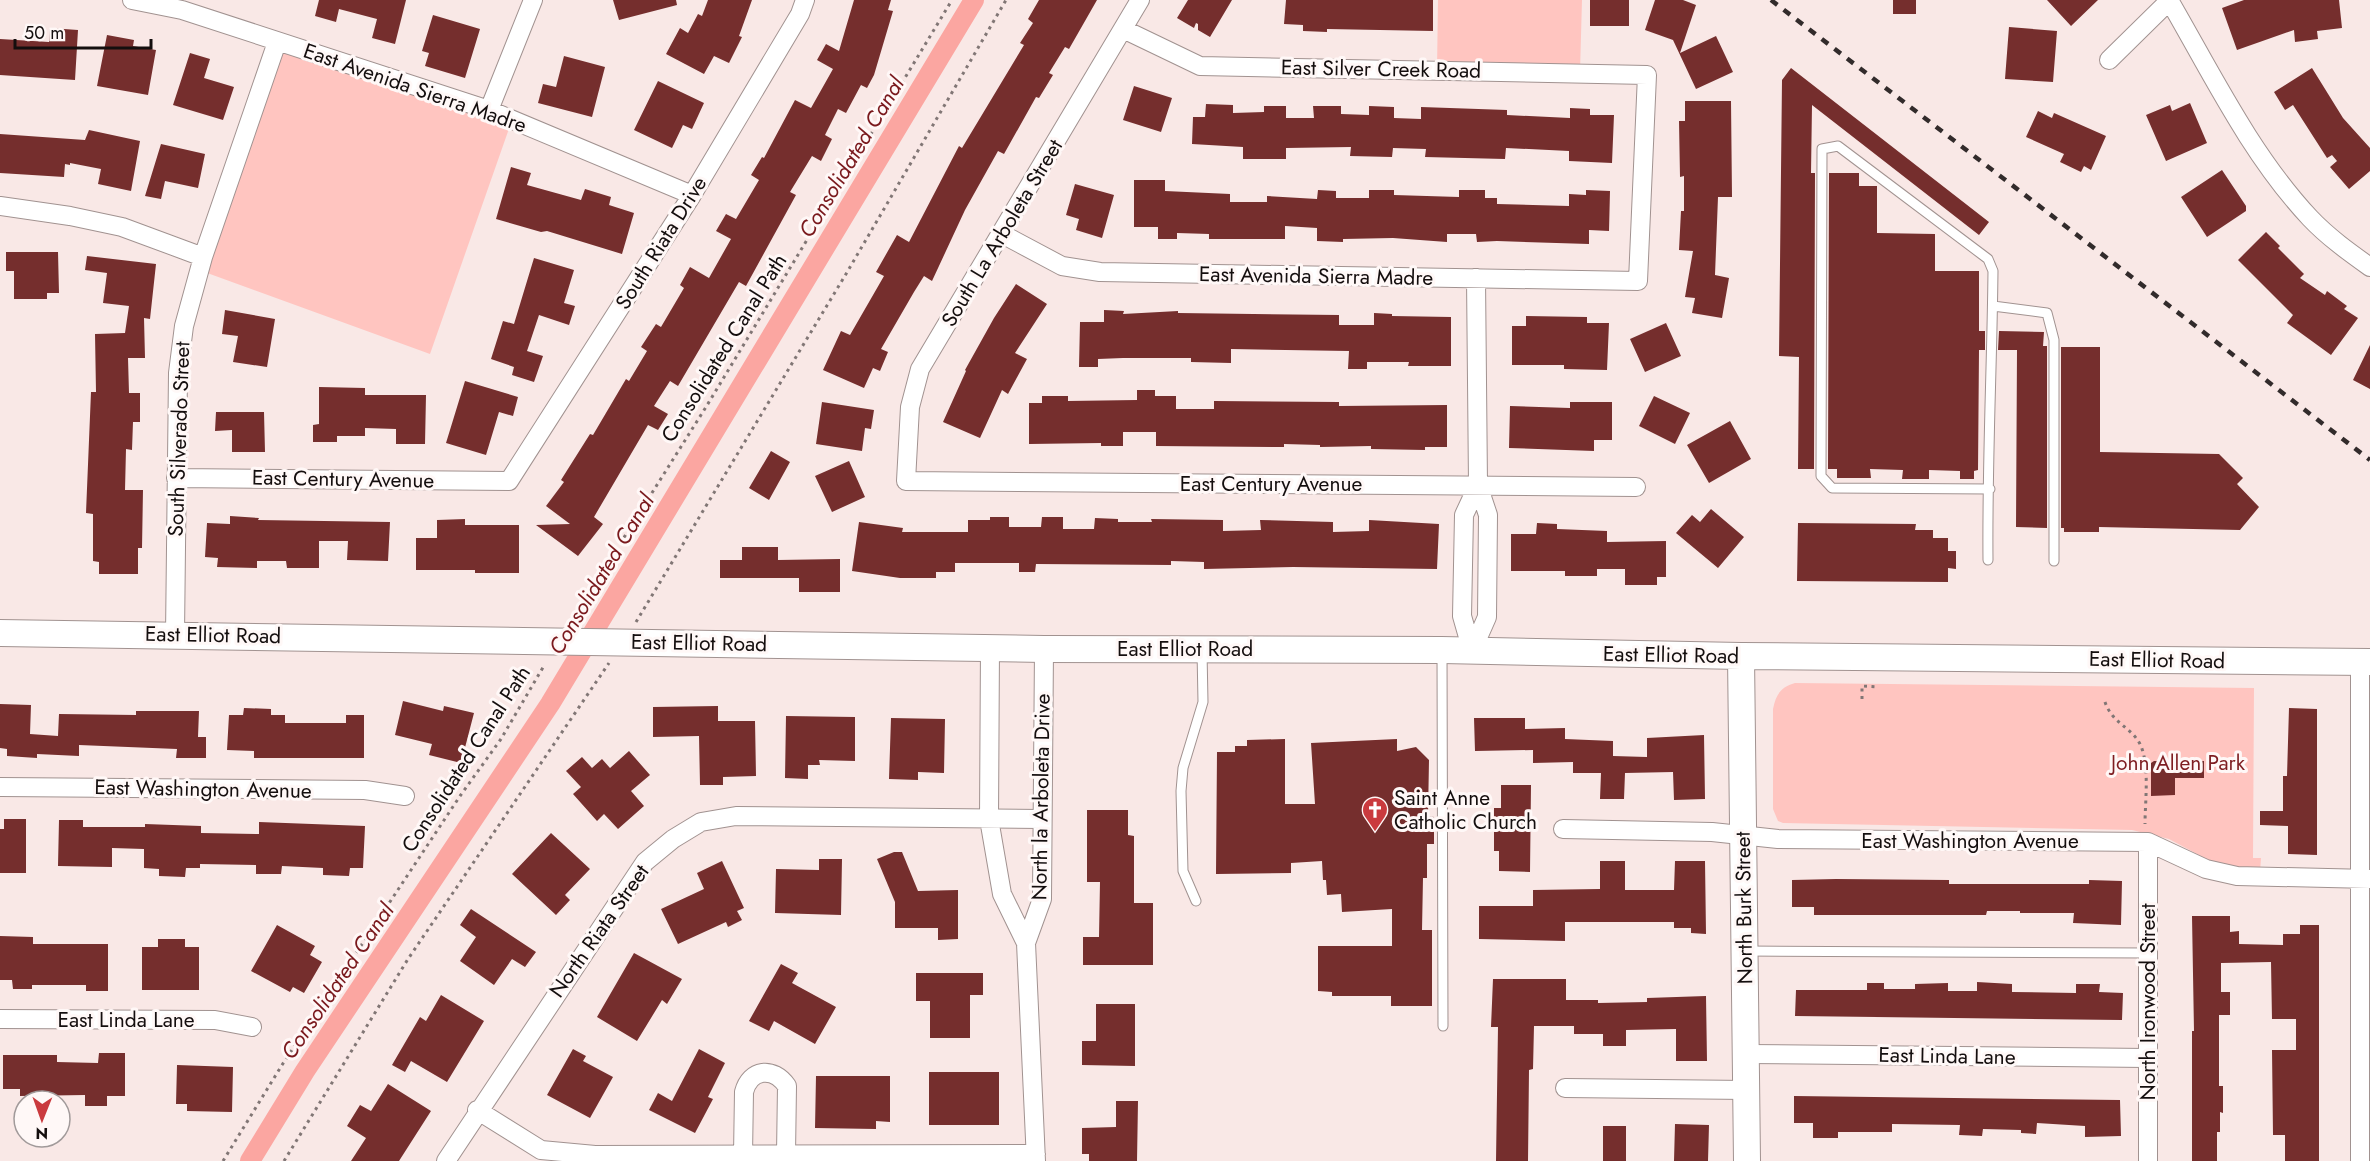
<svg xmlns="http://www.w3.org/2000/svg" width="2370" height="1161" font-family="Jost,sans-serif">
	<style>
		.green { fill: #ffc5c0 }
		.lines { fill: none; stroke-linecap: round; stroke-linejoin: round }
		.canal { stroke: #fba6a1; stroke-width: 20 }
		.building { fill: #752e2d }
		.lane-casing { stroke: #a19290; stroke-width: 11 }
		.street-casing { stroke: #a19290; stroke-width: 20 }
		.secondary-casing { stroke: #a19290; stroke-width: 28 }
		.path { stroke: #817675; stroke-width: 3; stroke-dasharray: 3 4.5; stroke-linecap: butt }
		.lane { stroke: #fff; stroke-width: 9 }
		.street { stroke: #fff; stroke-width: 18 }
		.secondary { stroke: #fff; stroke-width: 26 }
		.rail { stroke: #322b2b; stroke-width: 4.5; stroke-dasharray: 8 8; stroke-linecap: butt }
		.labels { text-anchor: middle; stroke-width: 6; stroke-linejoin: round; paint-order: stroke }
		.street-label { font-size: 21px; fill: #140e0e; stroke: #fff8f7 }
		.park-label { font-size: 21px; fill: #7e1d21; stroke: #fff8f7 }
		.poi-label { font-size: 21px; fill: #140e0e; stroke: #fff8f7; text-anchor: start }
		.water-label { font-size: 22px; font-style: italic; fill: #7a191d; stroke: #fff8f7 }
	</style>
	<rect width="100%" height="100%" fill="#f9e8e6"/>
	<path class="green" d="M1438,0H1582L1580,72L1437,70Z
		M277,42L512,120L430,354L199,270Z
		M1795,683L2254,688L2253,858H2261L2260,872L2212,862L2169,839L2132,830L1783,823L1778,821L1773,809V709C1776,694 1781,687 1795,683Z"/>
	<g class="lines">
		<path class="canal" d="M250,1161L305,1071L550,704L974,0"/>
	</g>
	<path class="building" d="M319,0H406L395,44L372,38L377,19L339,9L336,22L315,16Z
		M613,0H676L677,5L619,20Z
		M708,0H752L739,36L742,37L729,63L714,56L704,74L666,54L680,28L688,33L698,14L702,16Z
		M854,0H891L888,10L893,11L874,75L867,88L861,85L846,113L838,109L825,135L832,139L821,161L812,156L790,192L796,195L746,286L739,282L678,386L670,381L654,406L668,414L658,430L648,425L594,517L603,524L578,556L536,525L570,524L546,506L564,482L561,480L590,434L593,435L626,379L629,381L647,351L641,347L656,324L661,327L684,288L680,285L690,267L709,278L731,239L716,231L726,214L736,219L759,180L751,175L762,157L764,158L795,100L811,108L833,69L817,60L826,44L839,51Z
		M1039,0H1097L1069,49L1065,47L1049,73L1053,75L1039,98L1036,97L1004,154L998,151L965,210L932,281L924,276L914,292L881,349L888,352L880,371L873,368L864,388L823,370L841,331L850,335L884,276L876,272L897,235L909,242L959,146L962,148L1024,45L1020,43L1033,23L1028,19Z
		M1188,0H1232L1210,37L1198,30V24L1196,23L1194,28L1177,18Z
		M1286,0H1433V31L1327,29V32L1303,31V25L1284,24Z
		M1590,0H1629V26H1590Z
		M1655,0H1683L1696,5L1680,53L1716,36L1733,72L1696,89L1673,40L1645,30Z
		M1893,0H1916V14H1893Z
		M2047,0H2098L2071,26Z
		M2244,0H2339L2342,28L2317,31L2318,39L2295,42L2294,30L2237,50L2222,8Z
		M433,15L480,29L465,78L425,66L429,53L422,51Z
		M2009,27L2057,31L2053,82L2005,79Z
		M50,28L78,30L75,80L0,75V39L49,42Z
		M107,35L134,40L133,46L156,50L148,95L97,86Z
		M190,53L210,59L204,78L234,87L223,120L173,105Z
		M564,56L605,67L592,117L538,103L543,84L556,87Z
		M1791,68L1989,222L1979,235L1812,105L1811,173H1815L1814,469H1798L1799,357L1779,356L1782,80Z
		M2312,68L2343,118L2370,148V171L2349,189L2330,167L2337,161L2332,155L2327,158L2293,105L2285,110L2274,92Z
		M658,81L704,103L692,129L683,125L672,148L634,130Z
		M1134,86L1172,98L1161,132L1123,120Z
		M1685,101H1731L1732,197H1718L1715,275L1729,278L1722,318L1692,313L1695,298L1685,297L1693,251L1679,250L1681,211H1684V176L1680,177L1679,121H1685Z
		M2190,103L2207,143L2166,161L2146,115L2170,105L2172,111Z
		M1206,104L1233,105V113L1264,112V106H1286V118H1314L1313,106H1341V114L1369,115V106L1394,107V118L1421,119V107L1507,110V115L1570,118V108L1590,109V115H1614L1612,163L1569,161V151L1506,148L1505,159L1425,157L1426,149L1393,148L1392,157L1350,156L1351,147L1286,148V159H1243V147L1192,144L1193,117H1205Z
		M2038,111L2052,118L2054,113L2106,136L2091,170L2084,166L2081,172L2060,162L2064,154L2026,137Z
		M89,130L140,141L131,191L98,184L101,169L70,163V165L65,164L64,177L0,173V134L85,140Z
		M161,144L205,154L198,188L165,181L161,199L145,196Z
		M511,167L531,173L527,185L581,200L585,189L611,197L609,205L634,213L622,254L547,231L541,232L496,219Z
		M2222,170L2246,206V211L2207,237L2181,197Z
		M1829,173H1859V186H1877V233L1935,234V271H1979V331H1985V350H1979L1978,470L1974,471V479H1960V471L1929,470V479H1902L1903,470L1870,469L1871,478H1837V469H1828Z
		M1134,180H1165V191L1230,194V202H1267V196L1317,199L1318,190L1336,191V198H1369V190H1394V195L1459,197V190H1485V198H1497V204L1569,206V194L1586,195V190L1610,191L1609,231L1589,230V244L1497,241L1477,242L1476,234H1447V242L1393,238L1343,239V242L1317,241V228L1285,226V239H1209V234L1177,233V239H1158V227H1134Z
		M1075,184L1114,195L1102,238L1076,230L1079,219L1066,215Z
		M2266,232L2280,246L2278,248L2304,274L2300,278L2325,295L2327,291L2347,306L2344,309L2358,318L2331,355L2287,323L2293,315L2238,260Z
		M6,252H58L59,293H47V299H14V271H6Z
		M87,256L156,264L150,319L144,318L145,358H128L129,393H140V422H133L132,450L126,449L125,490H143L142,548H138V574H99V562L93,561V514L86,513L91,392H96L95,334L125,333L129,306L103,303L107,273L85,270Z
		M534,258L574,270L564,303L575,306L569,325L539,315L527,351L543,356L534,382L512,375L514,367L491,359L503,321L514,324Z
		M1016,284L1047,304L1015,353L1027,359L1008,394L1002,390L980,438L943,422L966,371L965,370L994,318Z
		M225,310L275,319L267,367L233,362L238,336L222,334Z
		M1104,310L1124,311L1123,314L1178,311V313L1339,315V325H1374V313L1392,314V316L1451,317V366H1408L1409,362H1367V369H1348L1349,351L1231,349V363L1191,362V358H1123L1098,359V367H1079L1080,322H1104Z
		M1526,316L1587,317V323H1609L1607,370L1564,369V365H1512V326H1526Z
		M1666,323L1681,356L1645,372L1630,339Z
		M1999,331L2044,332L2043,346H2047V528L2016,527L2017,350H1998Z
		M2370,345V389L2353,380Z
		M2061,347H2100V452L2219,454L2243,478L2237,484L2259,507L2240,530L2099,527V532H2064V528H2061Z
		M465,381L518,397L513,416L499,412L486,455L446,443Z
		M319,387L365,388V395H426L425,444H396V429L365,428V436H337V442H313V425L319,424Z
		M1137,390H1155V396H1176V409H1214V401L1339,402V406L1447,405V447H1425V450L1371,449V446L1320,447V445L1284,444V447L1156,446V432H1123V446H1101V443L1029,444V403H1042V396H1068V401L1137,400Z
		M1654,396L1690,413L1675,444L1639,426Z
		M822,402L874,410L871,429L865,428L862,451L816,444Z
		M1570,402H1612V440H1594V451L1509,448L1510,406L1570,408Z
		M216,412H264L265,452H232V430L215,431Z
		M1730,421L1751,459L1709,483L1687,445Z
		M771,451L790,462L769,500L749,488Z
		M849,461L865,497L832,512L815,476Z
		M1711,509L1744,537L1718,568L1676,533L1692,515L1700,522Z
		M230,516L259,518L258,520L390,522L388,561L347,560L348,541H319V568H287L286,561H257V568L217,567L218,558L205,557L207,523L230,524Z
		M990,517H1009V527H1041L1042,517H1063V529H1094L1095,518L1118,519V522H1152L1151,519L1223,520V531L1261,530L1260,520L1333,522V532L1369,531V520L1439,524L1437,569L1293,567L1204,569V562L1171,561V565L1036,564L1035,572H1019V563H955V572H936V578H900L852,571L859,522L903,528L902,532H968V520H990Z
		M465,519V525H519V573H475V570H416V538H437V520Z
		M1537,523L1557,524V529L1607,531V542L1666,541V577H1657V585H1625V569H1597V576H1565V571H1511V534H1536Z
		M1798,523L1916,524L1915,530H1933V538H1948V551H1956V569L1948,568V582L1797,581Z
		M742,547H778V560L840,559V592H799V578H720V560H742Z
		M403,701L443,711L444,706L474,713L461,763L429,755L432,744L395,735Z
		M0,704L31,705L30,734L58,736L59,714L136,715V711H199L198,737H206V758H176L177,749L79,745V756L37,754V758L7,756V749L0,748Z
		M718,706V721H755L756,776L723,777V785H700L699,736L653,737V707Z
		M244,708L271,709V715H285V723H346V715H364V758H254V751L227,750L229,715H243Z
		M2289,708L2317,709V855L2288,854V826L2260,825V811H2283V776H2287Z
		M786,716L855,717V761L819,760L820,765H808V779L785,778Z
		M891,718L945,719L944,773L918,772V780L889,779Z
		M1474,718H1525V729L1565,728V739L1613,741V756L1647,757V738L1704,735L1705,799L1674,800L1673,772L1625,773L1624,799H1600L1601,773H1573V762L1533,763V750L1475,751Z
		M1285,739V804H1315L1311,743L1397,739V751L1416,747L1429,760L1428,816L1434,817V844H1427V878H1423L1422,930H1432V1006H1391V996H1332V992L1318,991V946H1392V909L1342,912L1341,894L1327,895L1326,880H1323L1322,861L1291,863V873L1216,874L1217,752H1235V746H1247V740Z
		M629,751L650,775L631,791L644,806L618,829L604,814L597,821L573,794L581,787L566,771L582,757L592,768L602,759L610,768Z
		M2154,761H2204V778H2175V795L2151,796V763Z
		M1501,785H1531L1530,872L1499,871V851H1494V808H1501Z
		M1087,810H1128V835L1134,836V903H1153V965H1083V937H1099L1100,882H1087Z
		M4,819H26V873H0V829H4Z
		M59,820H83V827H145V824L201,826V833L259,834V822L365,826L363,868H350L349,876L323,875V868L282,866L281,874H256V865L200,864V868H186L185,877L159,876V869L144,868V849L112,848V867L58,866Z
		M551,833L590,869L565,895L570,900L556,915L512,874Z
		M894,852H902L918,891L958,890V939L938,940V928H895V902L877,859Z
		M819,859H842L841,915L775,913L776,869L819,870Z
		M722,861L744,908L737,911L742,920L728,927L726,922L678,944L661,909L704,889L697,873Z
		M1600,861H1625V890H1674L1675,861H1705L1706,934L1691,933V928H1674V922H1565V941L1479,939V906H1533V890L1600,889Z
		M1836,879L1949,880V884H2089V880L2122,881L2121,925L2073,923L2074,913H2020V911H1987L1986,915H1814V907H1792V880Z
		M471,909L536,952L525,967L512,959L494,985L460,961L476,937L460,925Z
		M2192,916H2230V932L2239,931V944L2283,945V934H2300V925H2319V1161H2285V1135H2273L2272,1050H2296V1019H2272L2271,962L2221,963V992H2230V1015H2219V1086H2223V1113L2220,1112V1132H2217V1161H2192V1031H2194Z
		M277,925L315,946L310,955L322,962L304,993L293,987L290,992L251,971Z
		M0,936L33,937V944H108V991H86V985H32V989H13L12,980H0Z
		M158,939H185V947H199V990H142V947H158Z
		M634,953L682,979L667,1004L662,1000L637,1041L597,1017Z
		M781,964L798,973L792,983L836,1007L815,1044L774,1021L769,1031L749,1021Z
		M916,973H983V995H970V1038H930V1001H916Z
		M1493,979H1566V1000H1598V1003L1647,1002V998L1706,996L1707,1061H1676V1029L1626,1030V1046H1603V1034H1574V1026H1534L1533,1069L1529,1070L1528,1161H1496L1498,1027H1491Z
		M1977,982L2012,984V992L2076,993V984H2100L2099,992L2123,993L2122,1020L1795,1016L1796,990H1867V983H1884V989H1915V984L1948,983V991H1977Z
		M441,995L484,1021L447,1082L411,1061L405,1072L392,1065L420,1017L426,1021Z
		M1096,1004H1135V1066L1082,1065V1041H1096Z
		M573,1049L586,1056L583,1061L613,1077L590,1118L547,1095Z
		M699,1049L725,1063L708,1097L713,1099L695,1133L649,1110L658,1093L672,1101Z
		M99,1053H125V1096H107V1106H85V1095L20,1096V1089H3V1055H57V1062L98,1063Z
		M177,1065L233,1067L232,1112L187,1111V1104H176Z
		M929,1072H999V1125H929Z
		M816,1076H890V1122L876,1121V1129L815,1128Z
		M388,1084L431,1111L399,1161H351L366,1138L347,1126L360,1105L371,1111Z
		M1794,1096L2120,1100L2121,1136L2085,1137V1126L2037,1123L2036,1134L2021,1133V1130L1983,1129L1982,1136L1959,1135L1960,1125L1892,1124V1132H1838V1138H1813V1123H1794Z
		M1116,1101H1138L1137,1161H1089V1154H1082V1128L1116,1127Z
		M1675,1124L1709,1125L1708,1161H1674Z
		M1603,1126H1626V1161H1603Z"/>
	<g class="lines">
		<defs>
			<path id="lane" d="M1993,306L2047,313L2054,340V561
				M1988,560C1987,464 1992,367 1993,271L1988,259L1838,146L1822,149L1821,476L1832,488L1990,489
				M1442,651L1443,1026
				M1196,901L1183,871L1181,791L1183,768L1203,702L1202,651
				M1746,951L2148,953"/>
			<path id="street" d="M132,0L182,10L489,110L692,195
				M1140,0L920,369L910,407L906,481L1636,487
				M2169,0C2212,74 2251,155 2310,218C2328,237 2349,252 2370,267
				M2109,60L2170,0
				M489,110L533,0
				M0,206L70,216L122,227L203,257
				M1002,234L1062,266L1100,272L1638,281L1647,75L1200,66L1123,29
				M176,478L509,481L692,195L800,14L805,0
				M175,635L178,373L184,326L203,257L277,42
				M990,646L989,819L1002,894L1026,943L1042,899L1044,649
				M1472,651L1487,617L1488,515L1478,485L1476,278
				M1472,651L1462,616L1464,515L1478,485
				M0,787L365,790L405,796
				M1563,829L1712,832L1778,839L2148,842L2206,869L2237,876L2370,879
				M2148,842V1161
				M1026,943L1036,1161
				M0,1019L215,1020L252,1027
				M1746,1054L2147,1058
				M1565,1088L1747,1090
				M477,1110L541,1150L595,1155L1036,1154
				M743,1155L744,1092C750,1069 773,1066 787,1086L786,1154
				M446,1161L645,862L673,839L701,822L736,816L1042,819
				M2360,1161V662"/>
			<path id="secondary" d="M0,633L1044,649L1442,650L1741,656L2370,662
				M1741,656L1747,1161"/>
		</defs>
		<use href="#lane" class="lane-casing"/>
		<use href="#street" class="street-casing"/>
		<use href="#secondary" class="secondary-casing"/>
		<path class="path" d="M572,620L706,407L952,0
			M636,622L846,274L1006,0
			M1862,699V686L1878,687
			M2105,702C2112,723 2131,727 2140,744C2150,764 2145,802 2145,824
			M223,1161L282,1065L460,796L501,739L545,664
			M284,1161L408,959L609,663"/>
		<use href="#lane" class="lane"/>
		<use href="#street" class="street"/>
		<use href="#secondary" class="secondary"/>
		<path class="rail" d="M1771,0L2370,460"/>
	</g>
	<defs>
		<symbol id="church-pin" viewBox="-11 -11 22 30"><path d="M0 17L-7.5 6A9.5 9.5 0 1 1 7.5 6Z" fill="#ca3a3e" stroke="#fff8f7"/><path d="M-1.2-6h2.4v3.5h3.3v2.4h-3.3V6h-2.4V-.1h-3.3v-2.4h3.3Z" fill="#fff"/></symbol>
	</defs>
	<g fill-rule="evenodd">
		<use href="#church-pin" x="1360" y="795" width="30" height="40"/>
	</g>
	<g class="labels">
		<g class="street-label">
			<text transform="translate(1381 69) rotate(1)" y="7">East Silver Creek Road</text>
			<text transform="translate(415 88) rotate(19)" y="7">East Avenida Sierra Madre</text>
			<text transform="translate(1002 233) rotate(-59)" y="7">South La Arboleta Street</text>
			<text transform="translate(661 243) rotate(-58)" y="7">South Riata Drive</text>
			<text transform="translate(1316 276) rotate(1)" y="7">East Avenida Sierra Madre</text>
			<text transform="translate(724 348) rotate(-58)" y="7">Consolidated Canal Path</text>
			<text transform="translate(179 439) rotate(-88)" y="7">South Silverado Street</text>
			<text transform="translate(343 479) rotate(1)" y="7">East Century Avenue</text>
			<text x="1271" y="491">East Century Avenue</text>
			<text transform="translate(213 635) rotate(1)" y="7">East Elliot Road</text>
			<text transform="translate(699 643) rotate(1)" y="7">East Elliot Road</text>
			<text x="1185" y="656">East Elliot Road</text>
			<text transform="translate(1671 655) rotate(1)" y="7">East Elliot Road</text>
			<text transform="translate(2157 660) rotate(1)" y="7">East Elliot Road</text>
			<text transform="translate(466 759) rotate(-57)" y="7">Consolidated Canal Path</text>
			<text transform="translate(203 789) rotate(1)" y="7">East Washington Avenue</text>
			<text transform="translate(1041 797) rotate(-89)" y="7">North la Arboleta Drive</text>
			<text x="1970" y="848">East Washington Avenue</text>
			<text transform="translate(1744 908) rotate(-91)" y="7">North Burk Street</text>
			<text transform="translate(599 931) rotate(-55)" y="7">North Riata Street</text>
			<text transform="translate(2148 1002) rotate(-90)" y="7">North Ironwood Street</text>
			<text x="126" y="1027">East Linda Lane</text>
			<text transform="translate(1947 1056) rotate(1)" y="7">East Linda Lane</text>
		</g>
		<g class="park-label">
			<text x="2178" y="770">John Allen Park</text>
		</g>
		<g class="poi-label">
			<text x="1394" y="805">Saint Anne<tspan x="1394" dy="24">Catholic Church</tspan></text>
		</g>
		<g class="water-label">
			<text transform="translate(851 157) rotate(-59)" y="8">Consolidated Canal</text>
			<text transform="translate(601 574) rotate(-59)" y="8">Consolidated Canal</text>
			<text transform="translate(337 981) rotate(-56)" y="8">Consolidated Canal</text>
		</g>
	</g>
	<g transform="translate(42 1119) rotate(181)"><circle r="28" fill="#fff8f7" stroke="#a19a9a" stroke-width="1.5"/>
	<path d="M0-4.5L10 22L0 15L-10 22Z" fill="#ca3a3e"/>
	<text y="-9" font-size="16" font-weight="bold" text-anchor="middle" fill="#140e0e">N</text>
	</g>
	<path d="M15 39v9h136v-9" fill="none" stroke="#140e0e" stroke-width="3"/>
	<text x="24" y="39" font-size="18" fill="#140e0e" stroke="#fff8f7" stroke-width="4.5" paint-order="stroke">50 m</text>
</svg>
